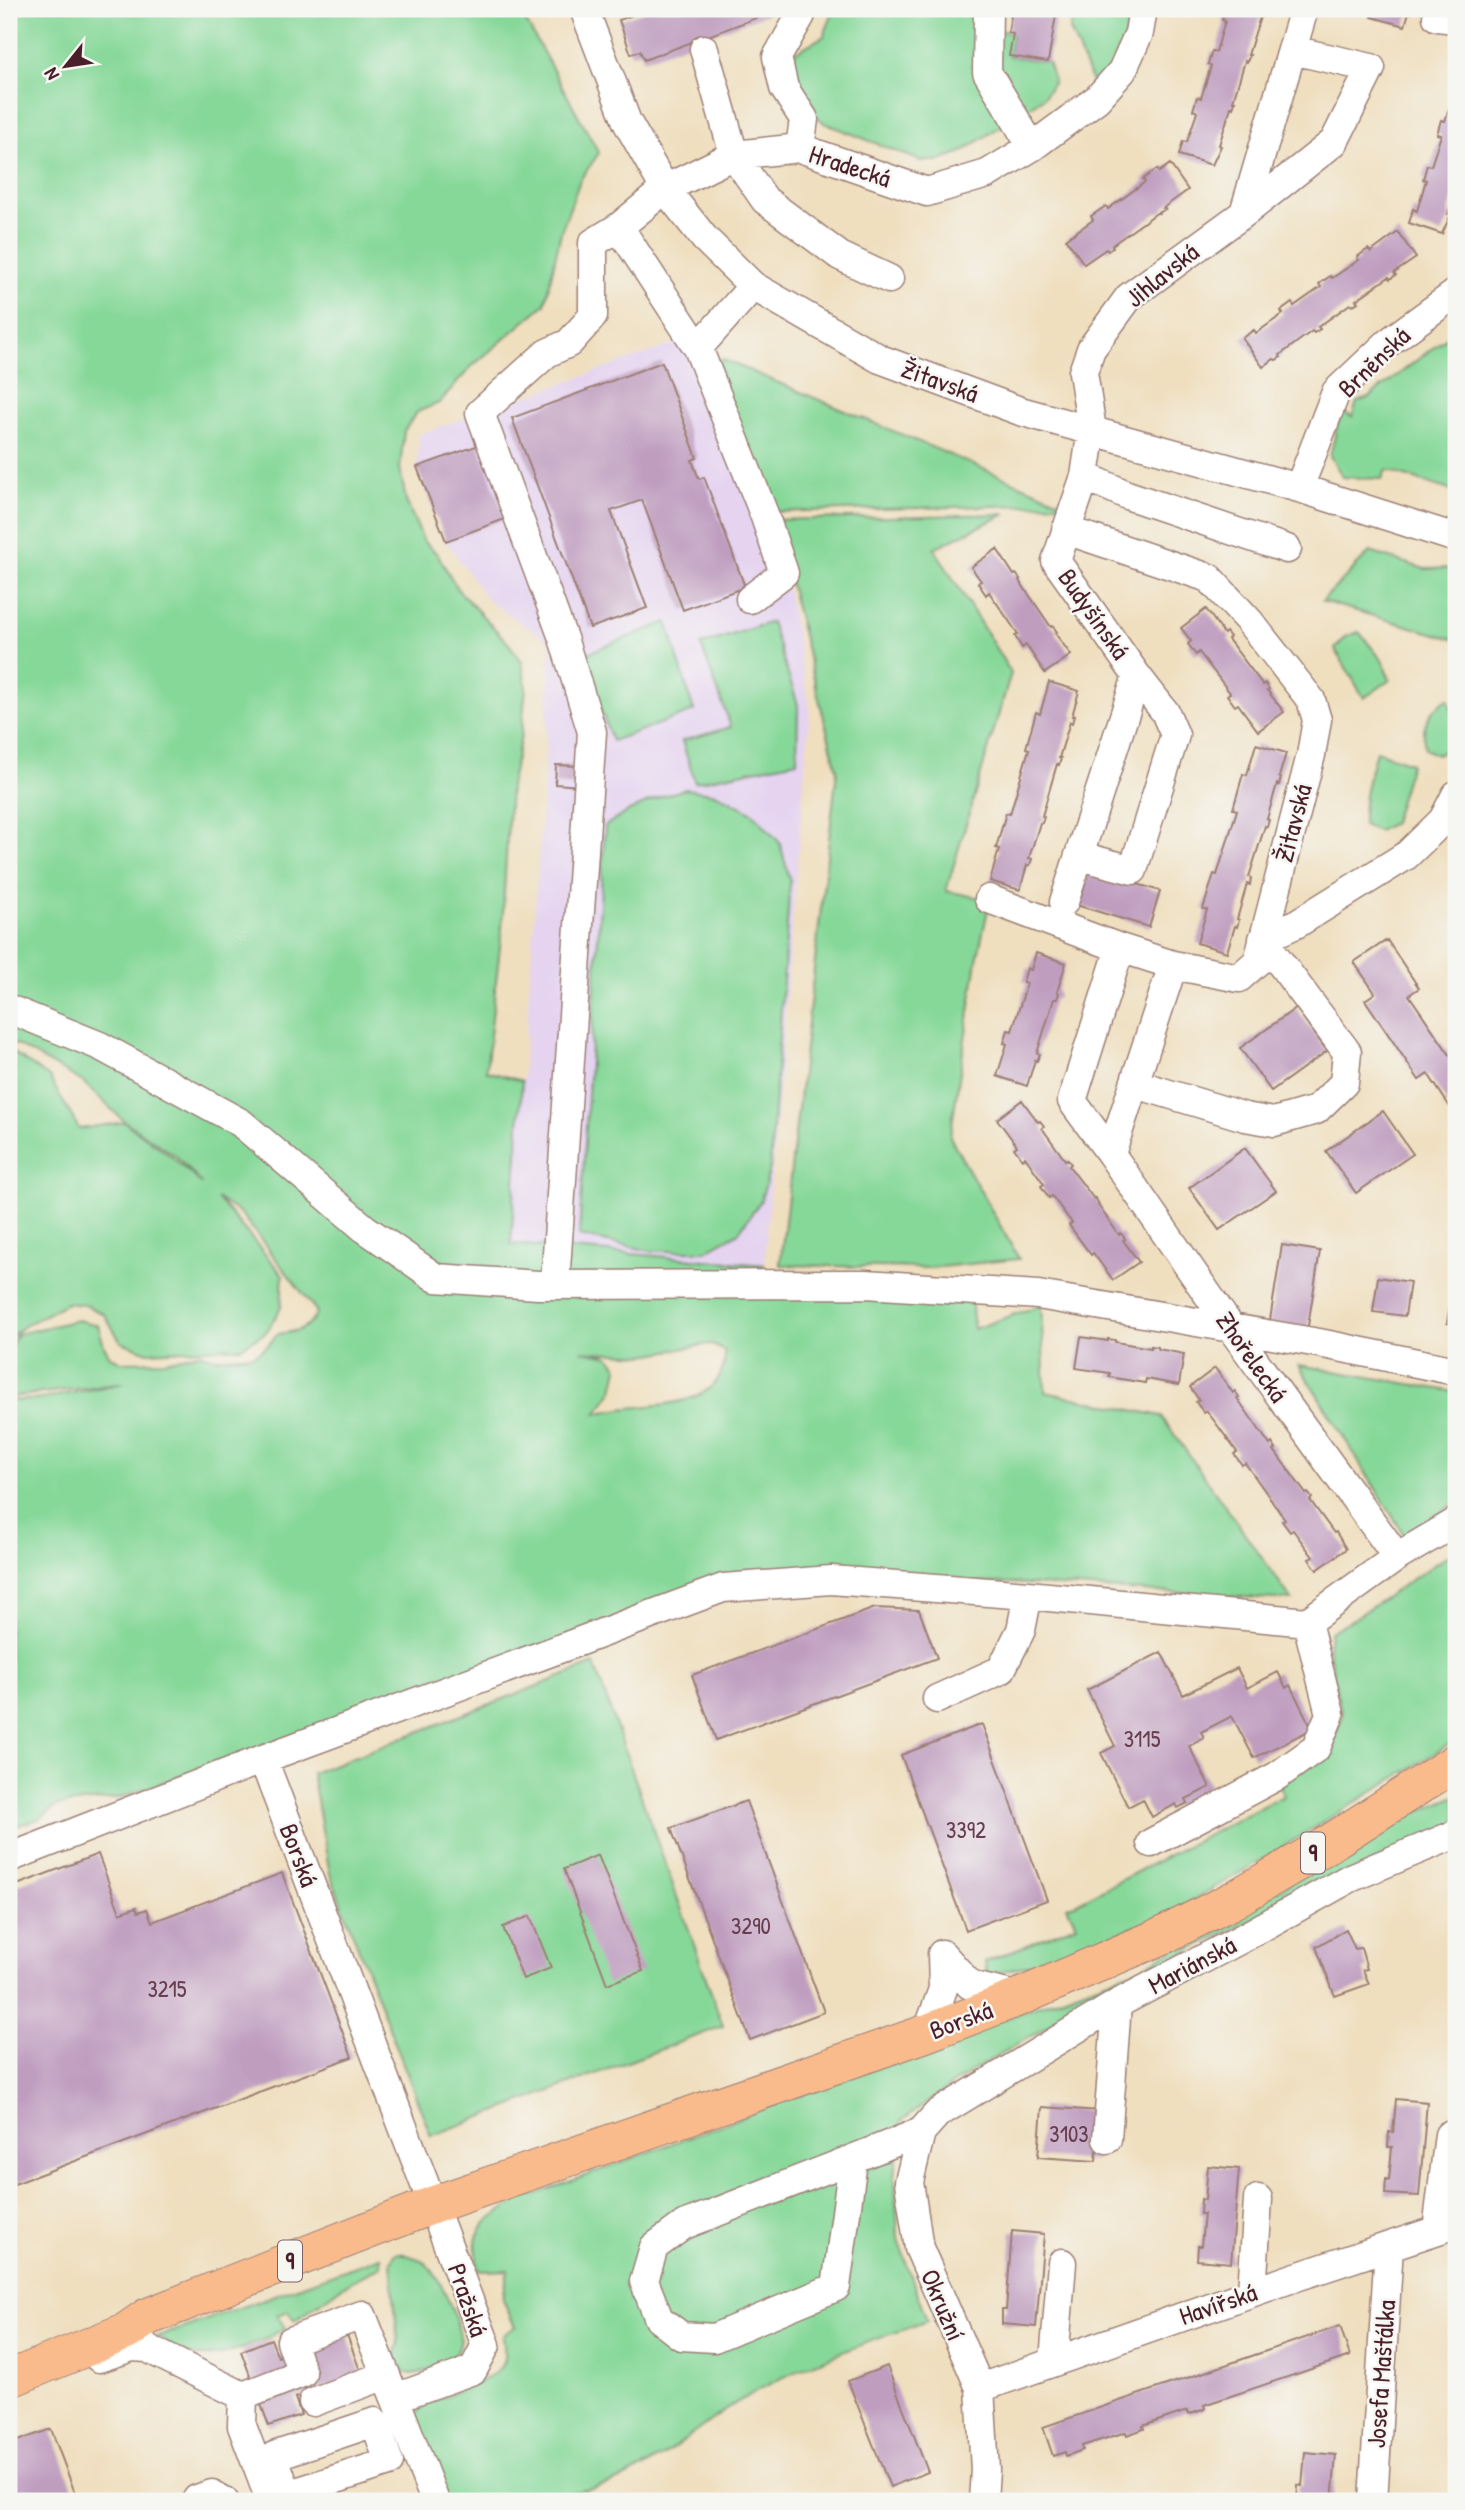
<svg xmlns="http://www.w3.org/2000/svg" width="1465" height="2510" font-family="'Patrick Hand',sans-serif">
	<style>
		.built { fill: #e5d3f0 }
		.green { fill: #86d899; stroke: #687c62; stroke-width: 2; fill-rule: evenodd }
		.building { fill: #bf9dbf }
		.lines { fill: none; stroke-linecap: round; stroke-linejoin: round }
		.minor-casing { stroke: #9c7f75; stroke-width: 31 }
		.major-casing { stroke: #9c7f75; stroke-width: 39 }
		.minor { stroke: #fff; stroke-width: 28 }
		.major { stroke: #fabb8c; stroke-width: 37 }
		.labels { text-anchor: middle; stroke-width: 5; stroke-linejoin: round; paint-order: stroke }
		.number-label { font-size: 23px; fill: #673e50 }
		.shield { fill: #f6f6f2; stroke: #7e6067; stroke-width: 2 }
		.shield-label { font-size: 24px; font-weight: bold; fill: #4a1f2b }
		.street-label { font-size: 26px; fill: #4a1f2b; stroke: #f6f6f2 }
	</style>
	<rect width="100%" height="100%" fill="#f6f6f2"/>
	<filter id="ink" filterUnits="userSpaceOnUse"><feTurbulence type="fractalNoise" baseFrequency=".0143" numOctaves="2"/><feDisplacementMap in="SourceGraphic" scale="14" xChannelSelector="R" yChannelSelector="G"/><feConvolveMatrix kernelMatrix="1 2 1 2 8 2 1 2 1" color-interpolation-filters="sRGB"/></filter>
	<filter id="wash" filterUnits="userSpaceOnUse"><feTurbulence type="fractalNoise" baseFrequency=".00686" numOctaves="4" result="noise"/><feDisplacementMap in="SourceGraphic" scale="28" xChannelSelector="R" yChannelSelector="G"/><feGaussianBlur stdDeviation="1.57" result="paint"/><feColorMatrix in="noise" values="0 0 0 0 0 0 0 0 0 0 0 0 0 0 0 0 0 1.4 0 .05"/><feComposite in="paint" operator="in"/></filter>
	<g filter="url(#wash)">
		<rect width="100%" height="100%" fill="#efdfbf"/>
		<path class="built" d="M691,338L784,573L810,708L764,1265L511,1244L544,784L551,642L489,602L446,541L417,467L420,434Z"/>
		<path class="green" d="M9,9H519L599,153L580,180L561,232L545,304L471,367L439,403L417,412L404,431L400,468L406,501L424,542L437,554L459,591L509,644L522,662L526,686L521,736L510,786L502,928L486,1071L522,1081L511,1244L764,1265L758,1283L971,1298L974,1329L1041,1305L1045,1392L1161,1416L1292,1600L1010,1583L721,1579L549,1644L119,1798L58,1805L39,1819L9,1828V1401L41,1399L125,1383L9,1397V1350L17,1334L78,1320L98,1325L104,1346L110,1356L121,1362L166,1361L199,1353L215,1358L254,1355L269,1344L277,1334C295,1332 309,1330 317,1312L241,1214L217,1198L283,1275L281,1306L277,1315L266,1332L241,1347L148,1352L121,1342L104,1314L85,1305L67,1303L22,1327L9,1339V1050L49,1077L79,1129L124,1122L171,1156L202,1184L176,1156L123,1120L83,1082L17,1045L9,1043ZM710,1344L725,1351C727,1417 638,1400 596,1414L613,1390L618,1368L609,1356L581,1351L644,1355Z
			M834,9H991L992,28L1013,34L1009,56L1048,62L1054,81L1044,97L962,152L937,161H921L824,123L804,104L791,67L794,53L824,36Z
			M1074,9H1133L1119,58L1094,87L1070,30Z
			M1456,330V492L1386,470L1382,479L1343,477L1330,456L1341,411L1352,417L1357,402L1368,398Z
			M722,359L1062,502V504L770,512L714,362Z
			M1006,514L934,548L1011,673L946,891L990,900L977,960L950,1137L1019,1259L930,1268L780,1265L837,770L774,520Z
			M1370,552L1425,569L1456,568V640L1322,601Z
			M667,622L694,711L612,741L582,655Z
			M771,622L798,705L797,761L695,782L682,741L731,727L701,645Z
			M1359,632L1382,660L1390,680L1364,698L1335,649L1347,636Z
			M1448,699C1455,714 1458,727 1455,744L1437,755L1425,749C1421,726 1427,711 1448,699Z
			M1376,751L1411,763L1393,823L1378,831L1363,825C1362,799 1369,776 1376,751Z
			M686,789L717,794L753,813L780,843L790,881L770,1168L761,1200L739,1232L705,1251H651L579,1236L605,826C631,808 656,797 686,789Z
			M1299,1365L1456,1392V1502L1405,1536Z
			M1456,1550V1740L1260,1861L1167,1915L1039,1962L987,1976L985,1962L1076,1925L1067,1906L1075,1904L1283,1796L1277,1776L1332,1747L1342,1717L1328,1647L1330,1632L1355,1618Z
			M594,1664L723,2026L431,2136L330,1874L312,1773Z
			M1456,1796V1823L1124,1981L972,2071L901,2121L895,2176L898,2239L927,2321C864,2344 799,2365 741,2400C700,2425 665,2460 621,2479C587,2494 547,2495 511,2499L505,2501H444L415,2424L416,2413C436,2394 487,2385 500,2368C507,2359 504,2346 503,2335L515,2327L503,2299L508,2270L480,2271C466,2230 486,2220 518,2201L1143,1967L1406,1817Z
			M401,2253C412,2257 423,2259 430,2268C441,2279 466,2335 459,2348C453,2360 420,2377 407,2373C403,2371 398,2366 394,2363L398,2343L391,2262L395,2254Z
			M381,2257V2266L341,2287L296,2320L288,2311L277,2315L285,2328C261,2343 214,2363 186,2354C176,2351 166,2342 158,2337Z"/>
		<g id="blocks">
			<path class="building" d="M649,9H780L644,60L640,51L631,54L619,20Z
				M1012,9H1057L1048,62L1009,56L1013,34L1008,33Z
				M1225,9H1262L1264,11L1262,17H1260L1248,55H1250L1247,62L1245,61L1233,101H1235L1233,108L1231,107L1219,145L1221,146L1212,165L1179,155L1183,141L1187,142L1197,112L1193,110L1197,97L1201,98L1211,66L1208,64L1212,51L1216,52L1225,21L1222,20Z
				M1374,9H1412L1411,13L1409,12L1405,26L1372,17Z
				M1456,75V189L1448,214H1451L1442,234L1409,223L1413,209L1417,211L1426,180L1423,179L1427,165L1431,166L1441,135L1437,134L1441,120L1445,121L1455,91L1451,89Z
				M1170,164L1188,190L1163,208L1165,209L1159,213L1158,212L1112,245L1113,247L1108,251L1106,249L1084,264L1066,239L1093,220L1091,216L1106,206L1108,209L1145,182L1143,179L1157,169L1159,172Z
				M1398,232L1416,258L1394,273L1396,275L1390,279L1389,277L1356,300L1358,302L1352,306L1350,304L1318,327L1320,329L1314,333L1312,331L1280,355L1281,357L1276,360L1274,359L1263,367L1242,338L1254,330L1256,333L1283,314L1281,311L1292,303L1294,306L1321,287L1319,284L1330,276L1332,278L1359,260L1357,257L1368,249L1371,252Z
				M662,362L697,458L692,460L699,479L704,477L745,587L683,610L642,500L611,511L647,608L590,628L512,418Z
				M479,445L505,519L446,541L417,467Z
				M997,549L1014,575L1016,574L1020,579L1019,580L1051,627L1053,626L1057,632L1055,633L1071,655L1045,673L1026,645L1022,648L1015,636L1018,634L989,592L986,595L978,583L981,581L971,567Z
				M1206,609L1224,634L1226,632L1230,637L1228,639L1263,685L1265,683L1269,689L1267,690L1284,712L1258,731L1238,704L1235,706L1227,695L1230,693L1199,652L1196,655L1188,644L1191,641L1181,628Z
				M1049,682L1079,691L1072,716H1074L1072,723L1070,722L1059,758H1061L1059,765L1057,764L1042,816L1044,817L1042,823H1040L1029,858L1032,859L1030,865H1027L1020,890L990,881L999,849L996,848L1006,813L1010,814L1029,749L1026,748L1036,712L1040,714Z
				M1256,744L1286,753L1279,777L1281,778L1279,785L1277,784L1267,819L1269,820L1267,827L1265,826L1249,877L1251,878L1250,885L1247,884L1237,919L1239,920L1237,927L1235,926L1227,952L1197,943L1207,910L1203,909L1214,874L1217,875L1237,810L1233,809L1243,774L1247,775Z
				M556,765L581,766L580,786L555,784Z
				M1085,868L1160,891L1149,927L1073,904Z
				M1387,940L1419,988L1409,995L1452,1058L1456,1055V1116L1428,1074L1419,1080L1365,1000L1375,993L1354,962Z
				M1036,953L1066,963L1057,992L1059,993L1057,999H1054L1037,1053L1040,1054L1037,1061L1035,1060L1027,1086L997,1076L1007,1044L1004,1043L1008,1030L1012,1031L1027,983L1023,982L1027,968L1031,970Z
				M1296,1008L1327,1051L1271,1091L1240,1048Z
				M1022,1100L1038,1122L1040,1121L1044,1126L1042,1128L1065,1160L1067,1159L1071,1164L1069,1166L1094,1199L1095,1198L1099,1204L1098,1205L1119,1235L1121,1233L1125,1239L1123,1240L1139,1262L1113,1280L1093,1253L1091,1255L1069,1225L1072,1223L1052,1196L1049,1198L1041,1186L1044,1184L1025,1157L1022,1159L1014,1148L1017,1146L997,1119Z
				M1383,1111L1413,1154L1356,1193L1326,1151Z
				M1245,1148L1276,1191L1219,1230L1189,1188Z
				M1282,1245L1320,1251L1307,1332L1269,1326Z
				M1378,1277L1410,1282L1405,1316L1373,1312Z
				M1453,1288L1456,1289V1324L1447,1323Z
				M1081,1337L1108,1341V1339L1115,1340V1342L1151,1348V1346L1158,1347V1349L1184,1354L1179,1385L1146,1379L1145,1383L1109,1377L1110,1373L1076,1368Z
				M1215,1368L1233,1393L1235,1391L1239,1397L1237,1398L1270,1445L1272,1443L1276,1449L1274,1450L1306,1494L1308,1493L1312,1498L1310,1500L1334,1533L1336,1532L1346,1549L1317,1570L1309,1559L1313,1557L1293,1530L1290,1532L1282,1521L1285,1519L1245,1463L1242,1465L1234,1454L1237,1452L1207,1411L1204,1413L1196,1402L1199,1400L1190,1387Z
				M875,1608L919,1610L937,1658L716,1740L692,1675Z
				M1161,1652L1183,1695L1237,1668L1247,1688L1278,1672L1286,1688L1290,1685L1312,1729L1254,1758L1232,1716L1201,1732L1204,1738L1189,1746L1210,1787L1186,1799L1188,1803L1178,1808L1176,1804L1152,1817L1143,1799L1128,1807L1101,1753L1115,1746L1087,1690Z
				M982,1724L1047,1900L966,1930L901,1755Z
				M746,1801L824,2012L750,2040L671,1828Z
				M98,1854L120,1913L136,1907L138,1912L147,1909L152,1922L282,1873L352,2057L9,2186V1888Z
				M598,1855L643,1971L607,1984L564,1869Z
				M530,1916L551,1968L523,1979L503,1927Z
				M1346,1929L1355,1949L1361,1948L1367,1969L1363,1970L1369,1984L1335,1996L1316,1947Z
				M1396,2099L1427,2102L1419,2196L1385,2194L1386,2179L1389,2180L1392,2147H1388L1389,2132L1393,2133Z
				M1042,2107L1100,2111L1096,2161L1038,2157Z
				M1208,2166L1239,2169L1231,2263L1197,2260L1198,2246H1201L1204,2214H1200L1201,2199L1205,2200Z
				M1012,2231L1044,2234L1036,2327L1002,2324V2310H1006Z
				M1340,2326L1350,2356L1204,2405L1205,2409L1188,2415L1187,2411L1143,2426L1144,2429L1127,2435L1126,2432L1082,2446L1083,2450L1066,2456L1065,2452L1053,2456L1043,2427Z
				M346,2332L362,2376L295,2398L301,2415L269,2426L241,2351L271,2339L278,2357Z
				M887,2366L928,2472L890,2487L848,2381Z
				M51,2429L78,2501H9V2444Z
				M1305,2452L1336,2455L1332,2501H1297L1298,2485L1302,2486Z"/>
		</g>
	</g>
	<g filter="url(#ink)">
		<use href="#blocks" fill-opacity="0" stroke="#9c7f75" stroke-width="2"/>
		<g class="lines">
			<defs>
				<path id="minor" d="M584,9L627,122L665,189L705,239L753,286L880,359L1020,411L1299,488L1456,538
					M799,9L801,15L777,57L784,88L804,119L800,148
					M988,9L987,72L1032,147
					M1440,9L1437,17L1456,19
					M704,49L734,155L765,200L840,256L889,279
					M1292,50L1304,9
					M619,227L698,348L753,286
					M698,348L764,514L784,573L750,599
					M1085,476L1127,495L1287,549
					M1299,488L1336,392L1389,342L1456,293
					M1066,530L1209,578L1249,621L1311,700L1317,720L1311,755L1258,961
					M1080,856L1133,870L1175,735L1165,712L1137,676
					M989,899L1120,948
					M1064,902L1137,676L1056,561L1085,476L1092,430L1083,372L1091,349L1129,297L1247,211L1334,142L1371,68L1292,50L1244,213
					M1263,939L1296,924L1407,855L1443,820L1456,795
					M9,1009L100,1046L241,1123L364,1228L436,1278L538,1285L866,1284L1038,1295L1319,1343L1456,1371
					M1136,1084L1245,1117L1274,1122L1316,1110L1344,1083L1347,1052L1273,953L1258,961L1239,978L1173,965
					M1111,1154L1072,1101L1120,948L1173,965L1111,1154L1231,1328L1397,1557
					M555,1284L592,732L563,638L480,413L547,353L569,343L593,316V243L619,227L665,189L734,155L800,148L927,192L987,174L1032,147L1097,99L1122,71L1139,33L1143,9
					M937,1699L1001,1670L1021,1630L1028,1595
					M263,1759L486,2345L473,2370L395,2398L435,2501
					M1151,1843L1277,1776L1316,1748L1330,1714L1307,1622
					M9,1858L263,1759L723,1588L831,1580L1028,1595L1307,1622L1397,1557L1456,1522
					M942,1954L970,1985L1020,1997
					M927,2033L943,1989L942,1954
					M1107,2139L1117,2004
					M853,2161L836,2287L714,2338L681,2336L659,2319L644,2281L654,2247L684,2225L921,2132
					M1437,2230L1449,2135
					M1252,2292L1258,2199
					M99,2358L132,2347L147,2348L243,2396L302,2373L291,2341L362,2315L395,2398
					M1054,2362L1062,2263
					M980,2388L1293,2278L1456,2224
					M243,2396L242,2426L267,2492
					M313,2402L386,2375
					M375,2422L389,2462L287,2495L274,2456Z
					M197,2499L212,2494L224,2501
					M983,2501L985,2470L980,2388L919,2248L909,2182L921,2132L937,2114L1117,2004L1241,1939L1350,1878L1456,1834
					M1373,2501L1389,2247"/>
				<path id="major" d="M9,2379L127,2331L147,2317L433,2205L927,2033L1020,1997L1164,1935L1233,1900L1325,1846L1456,1762"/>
			</defs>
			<use href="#minor" class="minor-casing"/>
			<use href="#major" class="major-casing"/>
			<use href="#minor" class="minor"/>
			<use href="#major" class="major"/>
		</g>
	</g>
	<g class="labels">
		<g class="number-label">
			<text x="1142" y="1747">3115</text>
			<text x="966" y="1838">3392</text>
			<text x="751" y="1934">3290</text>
			<text x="167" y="1997">3215</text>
			<text x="1069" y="2142">3103</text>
		</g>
		<g class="shield">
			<rect x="1301" y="1832.5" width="24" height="41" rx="5"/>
			<rect x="278" y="2240.5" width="24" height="41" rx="5"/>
		</g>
		<g class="shield-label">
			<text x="1313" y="1861">9</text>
			<text x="290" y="2269">9</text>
		</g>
		<g class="street-label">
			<text transform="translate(850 166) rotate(18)" y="9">Hradecká</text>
			<text transform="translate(1162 275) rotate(-39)" y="9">Jihlavská</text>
			<text transform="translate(1374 362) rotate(-44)" y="9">Brněnská</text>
			<text transform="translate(940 381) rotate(20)" y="9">Žitavská</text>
			<text transform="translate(1094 614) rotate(55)" y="9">Budyšínská</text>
			<text transform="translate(1293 823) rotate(-75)" y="9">Žitavská</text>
			<text transform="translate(1252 1357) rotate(55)" y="9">Zhořelecká</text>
			<text transform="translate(299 1855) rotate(69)" y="9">Borská</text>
			<text transform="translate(1192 1965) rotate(-28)" y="9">Mariánská</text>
			<text transform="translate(961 2020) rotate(-21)" y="9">Borská</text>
			<text transform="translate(468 2300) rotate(71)" y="9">Pražská</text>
			<text transform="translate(1218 2304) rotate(-19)" y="9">Havířská</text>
			<text transform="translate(943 2305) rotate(67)" y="9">Okružní</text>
			<text transform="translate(1381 2374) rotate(-86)" y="9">Josefa Maštálka</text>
		</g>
	</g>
	<rect width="1465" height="2510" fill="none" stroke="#f6f6f2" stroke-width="35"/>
	<g transform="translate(66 66) rotate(240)" stroke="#f6f6f2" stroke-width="5" paint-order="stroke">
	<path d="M0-5L12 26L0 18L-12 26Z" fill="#4a1f2b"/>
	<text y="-10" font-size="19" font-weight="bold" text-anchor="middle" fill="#4a1f2b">N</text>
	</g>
</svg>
